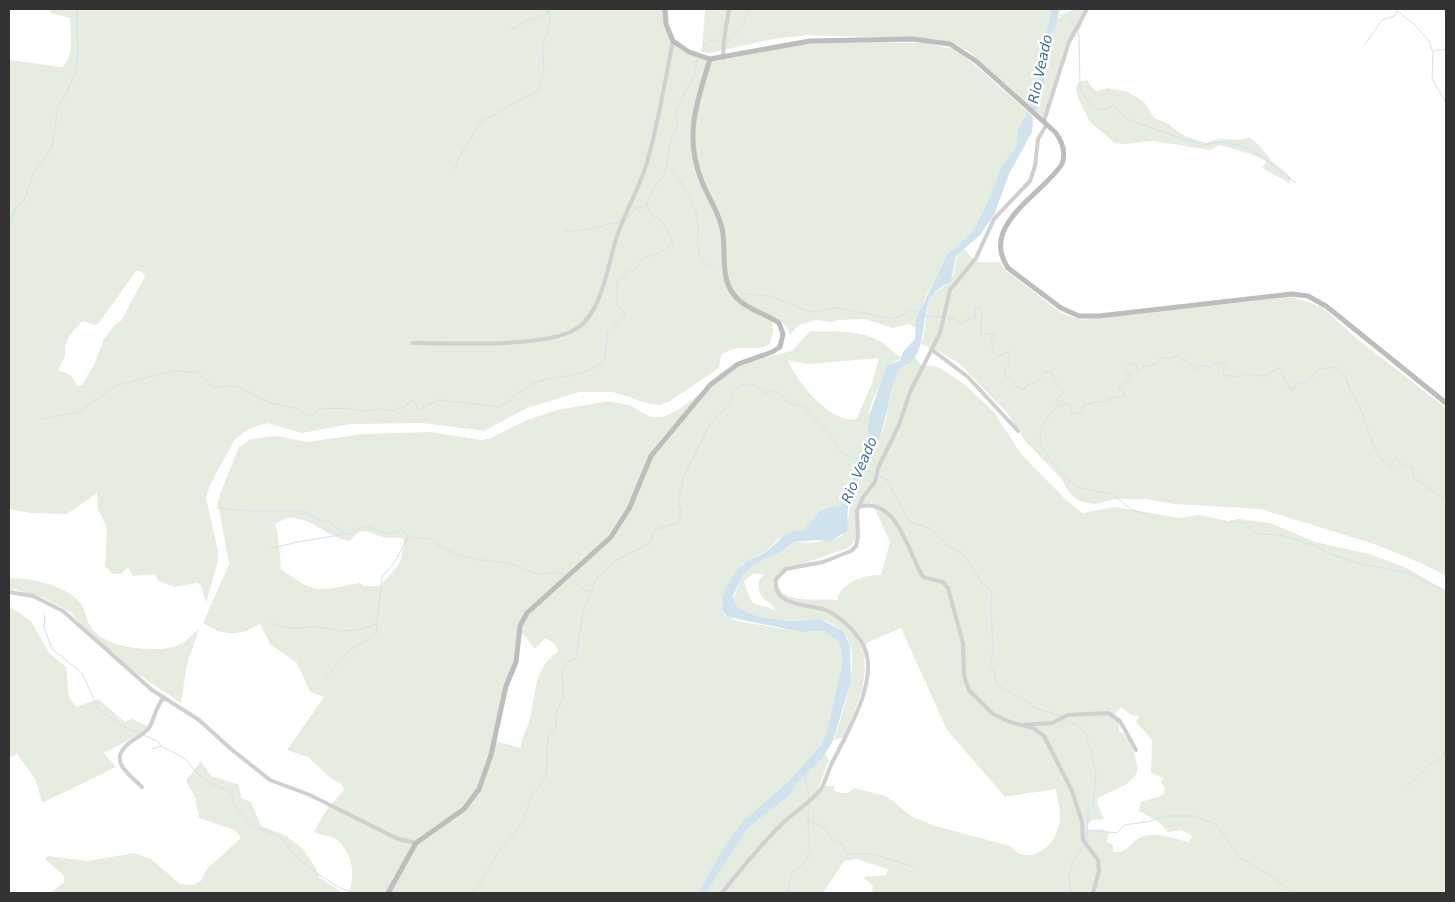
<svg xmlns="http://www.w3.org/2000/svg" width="1455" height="902" font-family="'DejaVu Sans',sans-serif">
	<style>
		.green { fill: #e6ecdf; fill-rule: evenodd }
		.water { fill: #cfe2ee }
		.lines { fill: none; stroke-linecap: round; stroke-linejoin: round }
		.stream { stroke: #cfe2ee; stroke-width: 1 }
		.street { stroke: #d0d0d0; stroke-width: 4 }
		.secondary { stroke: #bdbdbd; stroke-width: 5 }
		.labels { text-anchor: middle; stroke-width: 5; stroke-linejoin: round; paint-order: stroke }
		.water-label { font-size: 14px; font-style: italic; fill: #3f7597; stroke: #fff }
	</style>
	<rect width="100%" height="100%" fill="#fff"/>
	<path class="green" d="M48,9H663L664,24L675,44L708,58L797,41L923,43L953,49L967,58L1028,112L1018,129L1016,147L1001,167L990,197L973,231L947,255L925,298L915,328L909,324L893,328L864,319L838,320L832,322L817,320L799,325L790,335L787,327L776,318L772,322L773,331L770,344C753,354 740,341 721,355L719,368L670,401L660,405L647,403L613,392H579L527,408L484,431L422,423L352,424L302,433L267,423L249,429L235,439L210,485L206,498L218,551V561L206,603L201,586L198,583L174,587L158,580L155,574L133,576L128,567L121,574H112L105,566L107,527L98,510L97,493L67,514L31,513L9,509V60L62,67C74,59 71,31 70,18L51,13ZM136,271H141L145,276L121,321L116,324L104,339L93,367L82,385L77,386L71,375L58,370L65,356V346L70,335L82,321L95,325L99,323Z
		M705,9H1052L1039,60V82L1028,104L968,51L955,44L935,39L808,35L773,39L710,53L702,52Z
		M1077,9L1086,10L1081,27L1069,45L1046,120L1036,112L1043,90L1050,35L1058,18Z
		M1088,80L1089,84L1096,91L1108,88L1128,92L1144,102L1154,118L1167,123L1184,136L1207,143C1221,134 1236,144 1249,137C1260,144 1264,152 1272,161C1279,168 1285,170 1291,178L1289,183L1262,168L1266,161L1251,154L1220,145L1210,150L1153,141L1125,144L1115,143L1090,122L1078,98L1076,89L1078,82Z
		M965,249C973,264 985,263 1000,262L1005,270L1061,313L1082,320L1293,297L1322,307L1357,339L1446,408V576L1423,564L1377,545L1261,509L1174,504L1145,499H1115L1094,504L1080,501L1071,495L1060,477L1025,441L1008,414L960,364L935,349L921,344C927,331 923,313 931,298C935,290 947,287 951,280C959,266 950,259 965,249Z
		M810,331C835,332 861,329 883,343C890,348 894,353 902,358L887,365C884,379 877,390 872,402C865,421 872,443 863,460L855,461L856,473L839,506L826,510L803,531L778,539L767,551L743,563L721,602L724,615L737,621L802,632L824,631L839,642L843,660L826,735L821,745L788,782L743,821L721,852L698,893H349C356,873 352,853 336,839C329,834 320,837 314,831L328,808L344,790L342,784L329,777L308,757L287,750L324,697L310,692L297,663L270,644L260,624C238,637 225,637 203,623L229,564L218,503L220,494L239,447L251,439L276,436L307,442L362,434L431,432L482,440L491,438L527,420L557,410L608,401L629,405L651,417H663L678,410L741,363L792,351ZM879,358L872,383L857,418C834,428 794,379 788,360L808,364ZM286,518C309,515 328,538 350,541C363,523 369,535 387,538C392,538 398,537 404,539C403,565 395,569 380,586H364L359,583C318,591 316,595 281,569C281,561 278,530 275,524ZM519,629L535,649L545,638L555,644L558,651C533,671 537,689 530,718C528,729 521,736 521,748L495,741L507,683L516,656Z
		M914,356L921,365L938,367L964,384L994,412L1021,454L1066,500L1082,513L1115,507L1179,518L1198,515L1228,521L1238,519L1270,523L1315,542L1369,554L1405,567L1446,591V893H872L873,886L863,877L886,875L888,869L857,859L844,861L823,893H706L748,828L790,795L796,785L822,759L825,754L829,760L818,789L825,786H834V790C841,795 849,794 854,788L886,796L913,817L932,825L1010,846C1029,867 1054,848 1059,825C1062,813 1057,801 1056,789L1005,797L947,730L901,628L868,642L864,649L865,671L862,690L845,737L834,740C842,713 863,660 845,634C839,627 827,621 819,618C800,624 744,620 732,602L743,575L755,564L785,550L793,542C808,543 831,543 843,535C849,521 849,506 855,491C864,468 878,448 885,423C888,414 887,406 888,397C889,386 895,377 900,368L907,366ZM872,503L890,542L881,575C866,574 840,582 837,600C818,598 784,605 776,583L782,571L848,548C860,539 858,525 857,511L861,506ZM753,574H765L759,580C756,601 771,600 776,611C751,599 754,613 744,581ZM1121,707L1133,716L1140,715L1136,722L1152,740L1151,773L1164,778L1161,782L1165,789L1163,795L1141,802L1139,811L1159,822L1168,832L1181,830L1193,836L1188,842C1174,839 1160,832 1144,836C1130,840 1130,853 1113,852V845L1107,842L1109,833L1102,829L1089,831L1086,826L1092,820L1104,819L1097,803L1098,798L1127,784L1135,776L1138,768L1131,742L1119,730V720L1115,713Z
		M9,578C31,578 66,585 80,603C87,611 85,623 96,633C113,649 160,654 181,644C187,640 193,634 199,629L187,664L181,703L132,670L120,665L70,612L44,598L14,589L9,591Z
		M9,606L31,621L49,653L66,667L69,697L76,707L98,699L125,722L132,719L151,728L104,753L116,767L42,803L36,780L17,754L9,758Z
		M201,761L211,776L239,785L241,798L251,802L261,826L285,835L303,849L316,868L319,877L343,893H50L64,882V876L45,859L48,856L88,861L134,853L151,859L180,884L192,885L201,881L207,869L241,838L235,830L199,818L195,797L187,783V779Z"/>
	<path class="water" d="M1052,9H1060L1055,28L1050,35L1043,90L1036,112L1028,104L1039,82V60Z
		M1028,112L1033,117L1032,132L1009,174L995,213L980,235L956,256L951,281C945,285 936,290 932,296C918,317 931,358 900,368C887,392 889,410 881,434C873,459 853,484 848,508C847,516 848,524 847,531L829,542L818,540L793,542L783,551L755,564L743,575L733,596L735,605C751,620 798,624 819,618L844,632L850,646L851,681L833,741L822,759L796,785L790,795L748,828L706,893H698L721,852L743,821L788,782L821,745L826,735L843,660L839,642L824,631L802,632L728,617C712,606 732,574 743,564C749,558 760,557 767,551C780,541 784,530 803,531L821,510L839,506L856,473L855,461L863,460L866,455L869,416L887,365L900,361L903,352L915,339L916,319L939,271L947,255L973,231L990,197L1001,167L1016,147L1018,129Z"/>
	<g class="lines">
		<path class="stream" d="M524,9H528
			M1395,9L1414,24L1429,41L1433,54L1432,78L1446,103
			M1068,15L1075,27
			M1059,16L1079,9
			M510,29C517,29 519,25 524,22C532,18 537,20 547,13V9
			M1077,30L1079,36L1080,87C1084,97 1092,109 1103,110L1114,105L1125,118L1177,137L1204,145L1222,142L1243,146L1261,156L1296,183
			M727,42L742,27L749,9
			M1365,44L1382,20L1394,16L1397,12
			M701,51L710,40L721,42
			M1433,51L1446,49
			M667,166C680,178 691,196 696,213C703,237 687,254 714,269
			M454,170L463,150L482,121L539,90L544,69L542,47L550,24L549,9
			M9,224L16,207L24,201L33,174L52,147L58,106L63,100L75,74L78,56L77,9
			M565,231C586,232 605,224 625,221L635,209L646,205L657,183L665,173L670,143L677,126L676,109L695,74L698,56
			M745,294L771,296L810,312L838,308L893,319L911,310L920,311
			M925,316L941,317
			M948,319L952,318L963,324L969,319L975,318V308L979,307L982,312L981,335L994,333L995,337L991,340L994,352L998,356L1009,352V364L1005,370L1006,377L1012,379L1015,385L1024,390L1026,386L1039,380L1043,372H1051L1058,387L1064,393L1057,398L1058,403
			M43,419L79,412L115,386L172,371L197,372L213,387L236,386L270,403L295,408L306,415H313L318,409L348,408L362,411L380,409L390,411L405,407L410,401L415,402L418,410L438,400L500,407C512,400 521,389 535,383C558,373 585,380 605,359L607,332L626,314L617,305V280H621L629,269L633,271L637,268L642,258L658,254L673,243L662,221L653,216L646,205
			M865,470L873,474
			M878,476L886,479L909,521L929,528L948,546L964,554L982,583L992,592L990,607L994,650L989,666L993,669L997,685L1027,701L1035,708L1062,716L1067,721L1079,726L1086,734L1096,772L1093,805L1088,813L1087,842
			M217,508L250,511H303L321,521H328L344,533
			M1155,519L1147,514L1132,510L1112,494L1080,488L1065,478L1042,448L1040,442L1042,425L1058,404L1061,407L1064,403L1071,406V413H1081L1085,403L1087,405L1097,401L1105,403L1111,398L1124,396L1125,394L1118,388L1131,379L1130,373L1126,374L1125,372L1131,363L1137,365L1138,372L1143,367L1157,364L1160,358H1171L1178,355L1195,369L1201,365L1211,367L1214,362L1219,364L1226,362L1228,366L1224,367L1223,375L1235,377L1245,374L1264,376L1279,368L1289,388L1293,391L1296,383L1308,382L1317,370L1335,367C1352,379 1344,383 1353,395C1369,418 1367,451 1391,468L1393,460L1397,459L1404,465L1413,468V477L1446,500
			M1231,521L1245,523L1257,534L1280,535L1299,540L1305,544H1313L1330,554L1361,564L1407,573L1446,591
			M272,548L298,542L352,533L362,526L371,528L387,534L401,530L411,538H429C453,560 481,559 512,564C520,566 526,571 533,573C544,576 553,569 564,575
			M569,578L584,590L592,591
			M45,615L44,627L52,649L82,673L98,709L126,728L140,733
			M271,623L287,628L321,627L341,631L357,630L377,624
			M324,679L350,650L376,634L382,577L396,560L408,537
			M143,735L157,741L161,746L186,759L194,770L206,781L229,791L233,797L234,805L251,825L279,836L285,841L292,853L315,872L340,888L354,893
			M152,749L161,746
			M805,775L809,798
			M1407,786L1433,762L1443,757L1446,749
			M808,819L826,829L832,839L843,845L847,854H872L914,867
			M1089,830L1117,833L1124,825L1146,822L1168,816H1196L1217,825L1239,857L1272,876L1291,893
			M471,893L482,881L495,857L524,820L531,795L539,787L546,775L548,737L556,727V714L563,698L562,672L569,661L576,659L583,611L598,576L604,574L611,563L649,544L655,530L679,522L681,511L678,502L684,476L709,426L730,403L733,394L740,385H754L766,393L775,390L789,403L804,407L828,432L843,454L859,459
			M787,893L791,873L802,865L810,853L808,817L810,802
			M1072,893C1066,873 1070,860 1085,846"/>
		<path class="street" d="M723,58L724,40L729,9
			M1044,121L1069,42L1087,9
			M413,343C452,343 542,348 574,330C603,315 608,261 618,233C627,208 641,185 648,159C659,120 665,80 673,41
			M931,349L968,377L1018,431
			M859,507C897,495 909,555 923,577L943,582L948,588L963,643L964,676L969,690L993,714L1010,722L1033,728L1044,736L1072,791L1082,822L1083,840L1098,860L1099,871L1093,893
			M9,592L33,596L63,611L152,690L199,720L231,749L270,780L310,795L398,839L416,843
			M1022,725L1052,723L1068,715L1108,713L1120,721L1136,750
			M142,787C131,776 109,762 126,746C133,739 142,736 148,729C155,720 154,709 164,697
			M722,893C741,869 762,843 784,822C796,811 811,802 821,789C826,781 828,770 833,761C848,731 883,674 861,641C852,628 842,618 828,611C812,603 772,609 776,579L786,569L823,562L851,551L856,546L858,537L857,511L863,497L875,482L878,468L899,425L910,392L940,333L950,290L976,258L994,219L1030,181L1035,166L1038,139L1047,124"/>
		<path class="secondary" d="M665,9L666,24L673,41L689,52L710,59L810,41L912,39L950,44L976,61L1055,132C1063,142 1066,152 1062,164C1042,195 979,225 1008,268L1061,308L1079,316H1099L1292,294L1308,296L1326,306L1446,403
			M388,893L416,843L464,809L479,789L491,755L506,686L516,662L520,626L527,613L611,537L629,509L651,456L710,385L738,364L772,352L780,347L783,334L779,323C765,313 745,309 734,295C719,276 727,250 722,228C718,210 707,196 701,179C684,135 697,102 710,59"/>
	</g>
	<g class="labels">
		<g class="water-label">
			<text transform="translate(1040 69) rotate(-78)" y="5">Rio Veado</text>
			<text transform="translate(859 470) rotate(-67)" y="5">Rio Veado</text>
		</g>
	</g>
	<rect width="1455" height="902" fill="none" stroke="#333333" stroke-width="20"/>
</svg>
